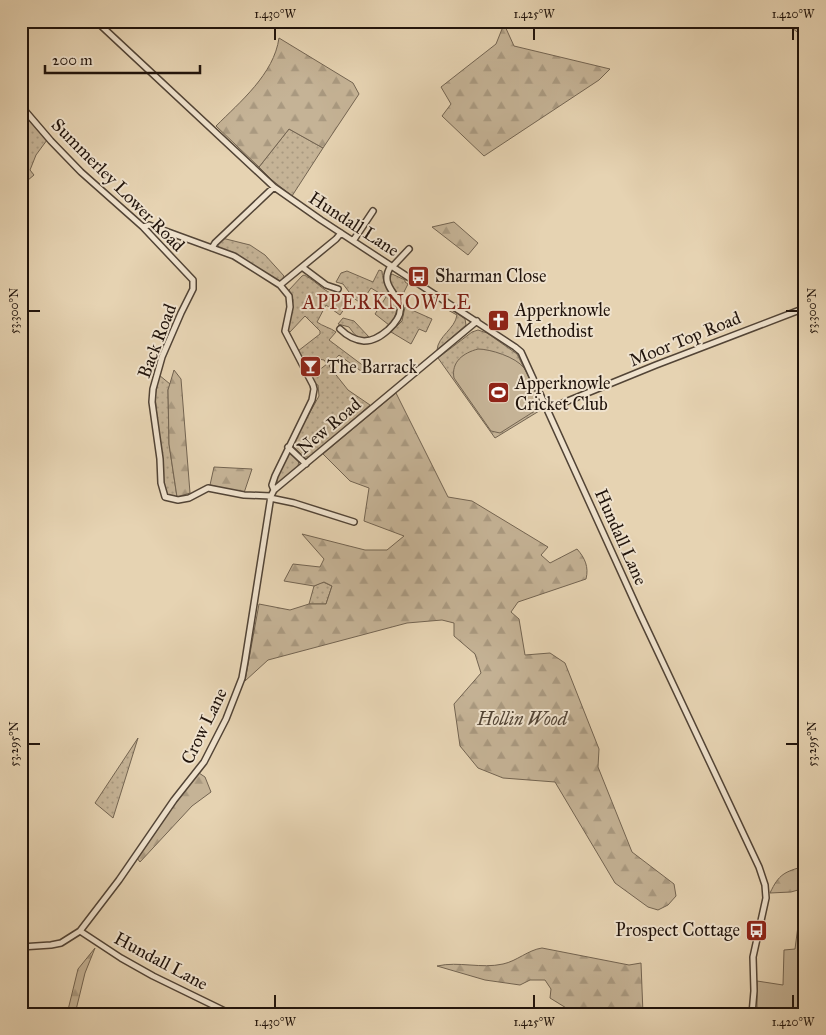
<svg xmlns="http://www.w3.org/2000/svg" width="826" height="1035" font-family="'IM FELL Great Primer',serif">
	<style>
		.grass { fill: url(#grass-dots); stroke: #736451 }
		.forest { fill: url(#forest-firs); stroke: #736451 }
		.garden { fill: #c5b396; stroke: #736451 }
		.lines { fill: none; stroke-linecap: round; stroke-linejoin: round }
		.minor-casing { stroke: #524436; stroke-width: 8 }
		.minor { stroke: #efe2cd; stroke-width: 5 }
		.ticks { fill: none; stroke: #21140c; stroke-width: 2 }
		.labels { text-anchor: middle; stroke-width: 4; stroke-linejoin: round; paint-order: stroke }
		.street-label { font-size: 18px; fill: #21140c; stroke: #efe2cd }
		.poi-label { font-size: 18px; fill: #21140c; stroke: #efe2cd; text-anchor: start }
		.park-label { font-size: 18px; font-style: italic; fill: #524435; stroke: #efe2cd }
		.quarter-label { font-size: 20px; letter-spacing: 1px; fill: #7a1f14; stroke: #efe2cd }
		.neatline { fill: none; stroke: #21140c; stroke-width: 2 }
		.ticks-label { font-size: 12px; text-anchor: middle; fill: #21140c }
	</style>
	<defs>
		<pattern id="grass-dots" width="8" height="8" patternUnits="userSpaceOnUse" patternTransform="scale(1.25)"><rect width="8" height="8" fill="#c5b396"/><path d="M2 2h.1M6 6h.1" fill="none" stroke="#a99980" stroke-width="1.8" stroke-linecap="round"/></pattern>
		<pattern id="forest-firs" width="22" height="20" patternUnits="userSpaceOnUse" patternTransform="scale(1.25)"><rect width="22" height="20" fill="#c5b396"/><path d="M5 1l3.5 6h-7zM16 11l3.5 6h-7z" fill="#a99980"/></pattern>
	</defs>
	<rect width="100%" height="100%" fill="#e6d3b2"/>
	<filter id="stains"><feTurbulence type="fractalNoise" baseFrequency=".004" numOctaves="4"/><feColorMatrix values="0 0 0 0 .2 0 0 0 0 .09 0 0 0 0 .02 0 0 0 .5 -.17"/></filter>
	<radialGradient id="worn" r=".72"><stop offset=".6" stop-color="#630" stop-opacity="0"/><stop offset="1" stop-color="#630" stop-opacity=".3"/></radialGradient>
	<path class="grass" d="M21,112L47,140L36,155L30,170L34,175L21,186Z
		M289,129L323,148L292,196L272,180L259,167Z
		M222,238L250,245L265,255L284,276L281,282H279L219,248L217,243Z
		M379,270L382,271C383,296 409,303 389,325L375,314L386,297L371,288L361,303L350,296L344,303L347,305L340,315L326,305L317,322C322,326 331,328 336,332L329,340L369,370L365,374L339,355L329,366L348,390L370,405L310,457H304L293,446L294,441L319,396L318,385L315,384L310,377L327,364L324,360L312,358L310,356L303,361L298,351L320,334V331L305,316L290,332L288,330L293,300L289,290L302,276L304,275C319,282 330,301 348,294L349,292L343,284L336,282L341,273L347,271L373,282Z
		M392,274L405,280V282L408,284L401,298L390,283V276Z
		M446,306L465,319L466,325L437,350C438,336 455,329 457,315L446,309Z
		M405,307L432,319L426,332L419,329L411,344L391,332L402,321Z
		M343,318L354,321L369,337C356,339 356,336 349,327L338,324Z
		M478,330L487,333L517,354L544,408L495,438L438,358L472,332Z
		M159,375L170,384L168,390L169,444L177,497L168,496L164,486L155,396Z
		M289,453L299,460L298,466L279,483H277V478Z
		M323,582L332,586L326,604H309L314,586Z
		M138,738L113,818L95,803Z"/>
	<path class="forest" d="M784,21H805V38L783,21Z
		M504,24L514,46L610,69L599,80L484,156L442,116L451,104L441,87L496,44Z
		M279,38L353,83L359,94L323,148L289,129L259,167L216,126C240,102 274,74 279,38Z
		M805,167V249L800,180L801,171Z
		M454,222L478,243L468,255L432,227Z
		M174,370L181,379L190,493L177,497L169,444L168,390Z
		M396,393L448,497L472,501L548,547L541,555L550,563L577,549C585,558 589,567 586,579L518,602L511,612L519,619L525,655L550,653L565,663L599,749L598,767L632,852L674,884L676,896L668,905L658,910L648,907L615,883L555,782L503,778L478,768L460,746L454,704L481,673L475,654L454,636V623L442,620L407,623L268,660L245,681L259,604L290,610L309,604H326L332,586L324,582L314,586L284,581L293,564L320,567L324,559L302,534L365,550H387L404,536L364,521L369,488L350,481L323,454Z
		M214,467L252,469L244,493L210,485Z
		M199,773L205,777L211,792L192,806L140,862L137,858L160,823Z
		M805,866V888L791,892L770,893C779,874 784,872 805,866Z
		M95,948L85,973L75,1014H67L78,969Z
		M542,948L629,965L641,963L643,1014H576L550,998L551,989L545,980H530L520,985L485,980L437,966C459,961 481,969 503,964C517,961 528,950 542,948Z"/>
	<path class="garden" d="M478,349C490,349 516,357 524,368C531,379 536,395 541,407L500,433L491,431L454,378C451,362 463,353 478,349Z
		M798,926H805V1014H757V981L783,985L784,950L795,949Z
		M21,977L28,978L24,1014H21Z"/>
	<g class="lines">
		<defs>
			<path id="minor" d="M96,21L274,187L321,220L515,347L521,352L640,614L759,867L765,885L766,898L753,957L754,991L752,1014
				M21,106L51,141L81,172L143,227L193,280V289L181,313L162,357L153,389L152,402L160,459L161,483L165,497L178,500L189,498L208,488L244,495L271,496
				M143,227L149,225L234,256L280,285L289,296L290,307L285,331L313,385L314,389L312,400L275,476L272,485L274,490
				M353,241L373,211
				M212,248L215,243L274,187
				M393,266L409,249
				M302,267L326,285L338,289
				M280,285L336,239L341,233
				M340,329C347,336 354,340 364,341C374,341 381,336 388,330C422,299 373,293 391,266
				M548,409L656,365L805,308
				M288,447L306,464
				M270,498L294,503L354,522
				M80,931L121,958L153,976L231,1014
				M21,947L51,945L61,943L80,931L119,880L174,800L204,762L226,719L242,678L245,661L271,496L274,490L477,321"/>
		</defs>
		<use href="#minor" class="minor-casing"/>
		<use href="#minor" class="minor"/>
	</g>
	<path class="ticks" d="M275,28V40M534,28V40M793,28V40M28,311H40M786,311H798M28,744H40M786,744H798M275,995V1008M534,995V1008M793,995V1008"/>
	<defs>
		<symbol id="bus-square" viewBox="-11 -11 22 22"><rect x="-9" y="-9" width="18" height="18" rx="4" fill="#8f2418" stroke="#efe2cd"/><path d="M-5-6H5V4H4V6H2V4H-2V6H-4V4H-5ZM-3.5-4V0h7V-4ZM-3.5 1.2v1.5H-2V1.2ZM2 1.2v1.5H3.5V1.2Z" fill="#fff"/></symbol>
		<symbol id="church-square" viewBox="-11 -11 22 22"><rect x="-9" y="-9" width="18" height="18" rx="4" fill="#8f2418" stroke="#efe2cd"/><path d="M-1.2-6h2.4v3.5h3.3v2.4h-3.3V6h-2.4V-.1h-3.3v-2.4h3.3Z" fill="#fff"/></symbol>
		<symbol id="bar-square" viewBox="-11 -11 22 22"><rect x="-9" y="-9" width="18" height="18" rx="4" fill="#8f2418" stroke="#efe2cd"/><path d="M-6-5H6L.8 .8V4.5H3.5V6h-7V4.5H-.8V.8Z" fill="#fff"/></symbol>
		<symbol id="stadium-square" viewBox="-11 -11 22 22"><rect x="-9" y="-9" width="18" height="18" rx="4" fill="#8f2418" stroke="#efe2cd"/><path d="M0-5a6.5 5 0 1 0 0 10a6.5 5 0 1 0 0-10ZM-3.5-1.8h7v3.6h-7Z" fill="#fff"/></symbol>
	</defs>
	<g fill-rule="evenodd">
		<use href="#bus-square" x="406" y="264" width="25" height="25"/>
		<use href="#church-square" x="486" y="308" width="25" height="25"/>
		<use href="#bar-square" x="298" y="354" width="25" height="25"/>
		<use href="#stadium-square" x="486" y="380" width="25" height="25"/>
		<use href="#bus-square" x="744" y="918" width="25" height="25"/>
	</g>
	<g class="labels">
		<g class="street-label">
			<text transform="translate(118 185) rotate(45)" y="6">Summerley Lower Road</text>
			<text transform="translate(354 224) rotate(33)" y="6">Hundall Lane</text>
			<text transform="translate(685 339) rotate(-22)" y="6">Moor Top Road</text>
			<text transform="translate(157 341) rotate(-69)" y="6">Back Road</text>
			<text transform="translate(329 426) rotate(-40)" y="6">New Road</text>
			<text transform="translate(621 537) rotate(66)" y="6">Hundall Lane</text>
			<text transform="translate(204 726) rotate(-64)" y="6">Crow Lane</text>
			<text transform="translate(161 961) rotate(28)" y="6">Hundall Lane</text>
		</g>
		<g class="poi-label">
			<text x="435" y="282">Sharman Close</text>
			<text x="515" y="316">Apperknowle<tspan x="515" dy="21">Methodist</tspan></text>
			<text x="327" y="373">The Barrack</text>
			<text x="515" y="389">Apperknowle<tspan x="515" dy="21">Cricket Club</tspan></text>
			<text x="740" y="936" text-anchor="end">Prospect Cottage</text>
		</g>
		<g class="park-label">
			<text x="522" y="725">Hollin Wood</text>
		</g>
		<g class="quarter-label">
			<text x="387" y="309">APPERKNOWLE</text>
		</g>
	</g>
	<rect width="826" height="1035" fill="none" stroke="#e6d3b2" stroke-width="55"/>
	<path d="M45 65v8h155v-8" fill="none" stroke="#21140c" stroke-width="2.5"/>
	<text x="52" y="65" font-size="15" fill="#21140c" stroke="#efe2cd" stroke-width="4" paint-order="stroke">200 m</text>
	<rect x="28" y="28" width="770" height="980" class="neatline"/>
	<g class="ticks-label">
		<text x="275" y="18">1.430°W</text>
		<text x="534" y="18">1.425°W</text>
		<text x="793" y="18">1.420°W</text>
		<text transform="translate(14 311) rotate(-90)" y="4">53.300°N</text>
		<text transform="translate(812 311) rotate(-90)" y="4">53.300°N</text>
		<text transform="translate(14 744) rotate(-90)" y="4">53.295°N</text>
		<text transform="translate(812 744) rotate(-90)" y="4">53.295°N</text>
		<text x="275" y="1026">1.430°W</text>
		<text x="534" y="1026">1.425°W</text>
		<text x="793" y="1026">1.420°W</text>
	</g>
	<rect width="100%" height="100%" filter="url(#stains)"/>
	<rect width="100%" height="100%" fill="url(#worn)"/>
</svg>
